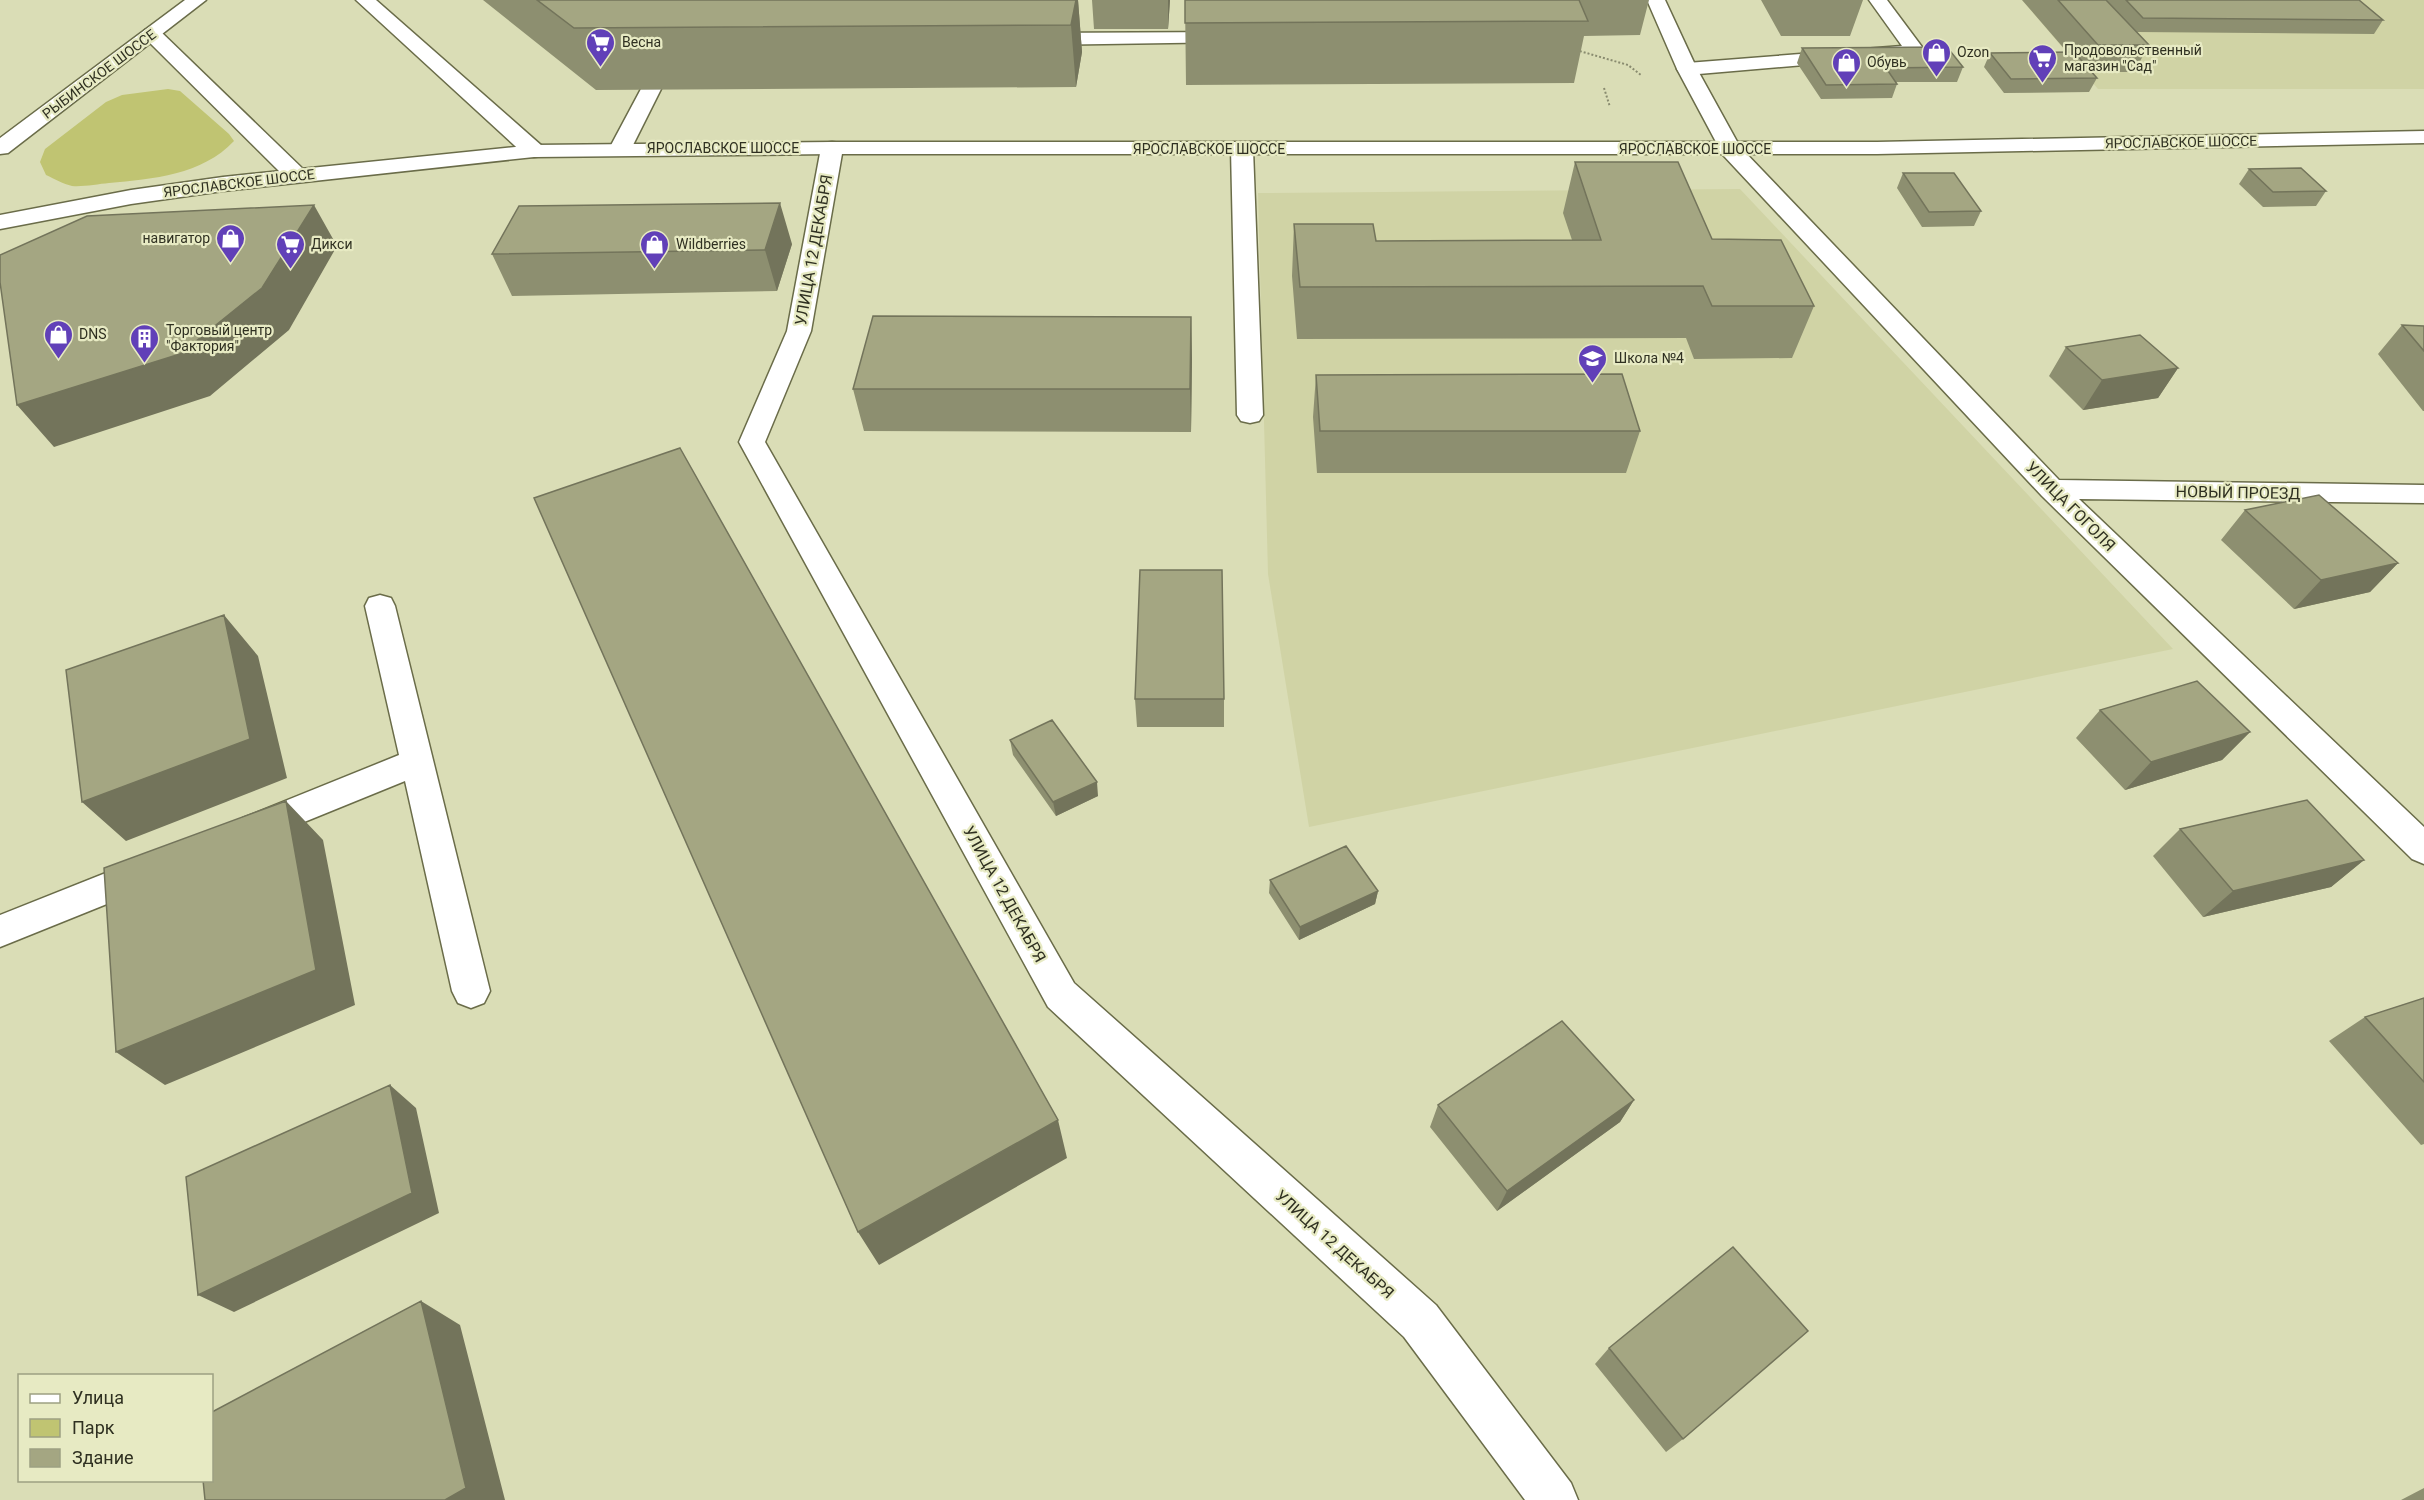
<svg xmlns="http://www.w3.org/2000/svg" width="2424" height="1500" font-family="Roboto,sans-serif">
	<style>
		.built { fill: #d0d3a5 }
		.green { fill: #c0c472 }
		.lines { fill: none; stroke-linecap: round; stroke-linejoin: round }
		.lane-casing { stroke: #6a6c49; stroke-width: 3 }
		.street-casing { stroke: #6a6c49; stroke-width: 3 }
		.secondary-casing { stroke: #6a6c49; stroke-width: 3 }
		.primary-casing { stroke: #6a6c49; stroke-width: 3 }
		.path { stroke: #898b6f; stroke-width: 2; stroke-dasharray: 2 2; stroke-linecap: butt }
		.lane { fill: #fff; fill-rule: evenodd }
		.street { fill: #fff; fill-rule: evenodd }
		.secondary { fill: #fff; fill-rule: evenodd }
		.primary { fill: #fff; fill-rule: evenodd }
		.wall { fill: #8d8f70 }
		.shaded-wall { fill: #73745b }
		.building { fill: #a4a682; stroke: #73745b; stroke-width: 1.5 }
		.labels { text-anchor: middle; stroke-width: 4.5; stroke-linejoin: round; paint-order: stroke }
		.far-poi-label { font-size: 14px; fill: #2f3021; stroke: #e7eac3; text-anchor: start }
		.far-street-label { font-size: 14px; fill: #2f3021; stroke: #e7eac3 }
		.street-label { font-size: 16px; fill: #2f3021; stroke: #e7eac3 }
	</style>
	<rect width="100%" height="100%" fill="#daddb6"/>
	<path class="built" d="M2022,0H2424V89H2098Z
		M1740,189L2173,649L1309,827L1268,574L1258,193Z"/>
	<path class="green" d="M168,89L180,91L229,134L234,141C202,175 153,179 109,183C98,184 83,187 72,186C63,184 55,179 46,175L40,162L45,149L106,102L122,95Z"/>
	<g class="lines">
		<defs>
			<path id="lane" d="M356,0H376L542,146L545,151L542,156L534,157L526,156Z
				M1869,0H1887L1925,51L1922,55L1687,75L1680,73L1677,69L1680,65L1687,63L1902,46Z
				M1229,32L1236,34L1239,38L1236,42L1038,45L1031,43L1028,39L1031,35L1038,33Z
				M651,83L658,85L661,89L631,149L628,154L620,155L612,154L609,149L641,89L644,85Z
				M1242,143L1250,144L1253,149L1263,415L1259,421L1250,423L1241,421L1237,415L1231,149L1234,144Z
				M380,595L391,598L395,606L490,991L484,1003L471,1008L458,1003L452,991L405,781L255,842L243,838L238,828L243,818L399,755L365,606L369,598Z
				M146,857L159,861L164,872L159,883L0,947V915Z"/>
			<path id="street" d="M1647,0H1665L1697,69L1740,147L2059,480L2424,485V503L2079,499L2424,827V864L2412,859L2042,496L1723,155L1677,69Z
				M832,142L840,143L843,148L811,331L765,442L1074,983L1436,1305L1571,1483L1578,1500H1525L1404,1337L1048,1007L739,442L787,331L821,148L824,143Z"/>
			<path id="secondary" d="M152,28L159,30L304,170L307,175L304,180L296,182L288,180L145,38L142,34L145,30Z"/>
			<path id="primary" d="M185,0H206L8,153L0,154V138Z
				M2424,131V143L1877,154H832L534,157L223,191L131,204L0,229V215L131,190L223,177L534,145L832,142H1877Z"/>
		</defs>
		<use href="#lane" class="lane-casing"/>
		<use href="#street" class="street-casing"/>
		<use href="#secondary" class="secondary-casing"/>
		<use href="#primary" class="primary-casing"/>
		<path class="path" d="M1576,50L1628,65L1641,75
			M1604,88L1610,107"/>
		<use href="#lane" class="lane"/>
		<use href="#street" class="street"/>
		<use href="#secondary" class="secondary"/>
		<use href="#primary" class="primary"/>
	</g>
	<path class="wall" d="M483,0H1078L1082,52L1076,87L596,90Z
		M1092,0H1170L1168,29H1094Z
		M1185,0H1649L1640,35L1584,36L1574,83L1186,85Z
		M1761,0H1863L1850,36H1781Z
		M2022,0H2359L2383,20L2374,34L2137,32L2149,45L2134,72H2092L2097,78L2089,92L2004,93L1984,67L1990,53L2067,52Z
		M1802,48L1963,67L1957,82H1896L1897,84L1892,98L1821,99L1797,63Z
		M1575,162L1712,239L1814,306L1792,358L1694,359L1686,338L1297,339L1292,276L1294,224L1376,241L1572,240L1563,213Z
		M2249,169L2326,191L2316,206L2263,207L2239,184Z
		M1903,173L1981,211L1974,226L1922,227L1897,188Z
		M792,244L777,291L512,296L492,254Z
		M1191,317L1192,359L1191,432L864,431L853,389Z
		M2402,325L2424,326V411H2423L2378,354Z
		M2066,347L2178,368L2158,398L2083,410L2049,376Z
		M1316,375L1640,431L1626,473H1317L1313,417Z
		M2245,510L2398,563L2370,592L2294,609L2221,540Z
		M1135,699H1224V727H1137Z
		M2100,710L2250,732L2222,760L2125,790L2076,738Z
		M1010,740L1098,796L1056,816L1013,755Z
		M2180,829L2364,860L2331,887L2203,917L2153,856Z
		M1270,880L1378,891L1375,904L1299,940L1269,893Z
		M2424,998V1144L2421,1145L2329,1041L2365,1017Z
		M1634,1100L1620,1122L1497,1211L1430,1127L1438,1105Z
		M1609,1348L1683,1439L1666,1452L1595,1364Z
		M2424,1488V1500H2401Z"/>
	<path class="shaded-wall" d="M1076,0H1078L1082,52L1076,87L1071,25Z
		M1168,0H1170L1168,29Z
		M780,203L792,244L777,291L765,250Z
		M314,205L337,246L289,330L210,396L54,447L17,405Z
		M1191,317L1192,359L1191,432L1190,389Z
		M2178,368L2158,398L2083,410L2102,380Z
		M2398,563L2370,592L2294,609L2321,580Z
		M224,615L258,656L287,778L126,841L82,802Z
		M2250,732L2222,760L2125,790L2151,762Z
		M1097,782L1098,796L1056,816L1053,802Z
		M286,801L323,840L355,1005L165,1085L116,1052Z
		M2364,860L2331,887L2203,917L2233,891Z
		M1378,891L1375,904L1299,940L1300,927Z
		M390,1085L416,1108L439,1213L234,1312L198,1295Z
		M1634,1100L1620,1122L1497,1211L1507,1191Z
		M1058,1120L1067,1158L879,1265L858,1232Z
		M421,1301L460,1325L505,1500H445Z"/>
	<path class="building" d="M537,0H1076L1071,25L574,28Z
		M1185,0H1579L1588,21L1185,23Z
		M2058,0H2106L2149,45H2098Z
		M2126,0H2359L2383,20L2143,18Z
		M1947,47L1963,67L1886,68L1897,84L1826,85L1802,48Z
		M2074,52L2097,78L2011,79L1990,53Z
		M1575,162H1678L1712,239L1781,240L1814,306H1712L1703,286L1300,287L1294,224H1373L1376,241L1601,240Z
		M2301,168L2326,191L2273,192L2249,169Z
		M1903,173H1954L1981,211L1929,212Z
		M780,203L765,250L492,254L519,206Z
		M314,205L262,288L180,354L17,405L0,282V255L87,216Z
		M873,316L1191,317L1190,389H853Z
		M2402,325L2424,326V351Z
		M2140,335L2178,368L2102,380L2066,347Z
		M1622,374L1640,431H1320L1316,375Z
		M680,448L1058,1120L858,1232L534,498Z
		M2319,495L2398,563L2321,580L2245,510Z
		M1140,570H1222L1224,699H1135Z
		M224,615L250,739L82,802L66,670Z
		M2197,681L2250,732L2151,762L2100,710Z
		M1052,720L1097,782L1053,802L1010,740Z
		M2307,800L2364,860L2233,891L2180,829Z
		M286,801L316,970L116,1052L104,868Z
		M1346,846L1378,891L1300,927L1270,880Z
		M2424,998V1082L2365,1017Z
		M1562,1021L1634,1100L1507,1191L1438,1105Z
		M390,1085L412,1193L198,1295L186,1177Z
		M1733,1247L1808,1331L1683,1439L1609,1348Z
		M421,1301L466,1488L445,1500H205L203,1480H212V1412Z"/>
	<defs>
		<symbol id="supermarket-pin" viewBox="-11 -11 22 30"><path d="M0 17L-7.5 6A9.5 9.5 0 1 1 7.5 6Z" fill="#6140b8" stroke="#e7eac3"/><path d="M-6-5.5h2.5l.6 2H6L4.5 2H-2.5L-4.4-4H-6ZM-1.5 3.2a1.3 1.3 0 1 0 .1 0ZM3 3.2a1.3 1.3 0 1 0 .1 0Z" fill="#fff"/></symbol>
		<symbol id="shop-pin" viewBox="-11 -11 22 30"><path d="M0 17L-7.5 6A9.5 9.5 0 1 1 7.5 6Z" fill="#6140b8" stroke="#e7eac3"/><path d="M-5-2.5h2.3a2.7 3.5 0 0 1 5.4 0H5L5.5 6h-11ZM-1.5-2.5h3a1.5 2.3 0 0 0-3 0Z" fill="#fff"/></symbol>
		<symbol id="building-pin" viewBox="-11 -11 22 30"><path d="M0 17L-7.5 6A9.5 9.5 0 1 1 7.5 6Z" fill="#6140b8" stroke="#e7eac3"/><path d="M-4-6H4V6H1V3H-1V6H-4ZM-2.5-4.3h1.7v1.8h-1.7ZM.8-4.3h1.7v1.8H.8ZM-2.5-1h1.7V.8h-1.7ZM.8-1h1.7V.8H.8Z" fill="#fff"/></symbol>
		<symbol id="school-pin" viewBox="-11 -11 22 30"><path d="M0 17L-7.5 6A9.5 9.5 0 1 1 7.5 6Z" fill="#6140b8" stroke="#e7eac3"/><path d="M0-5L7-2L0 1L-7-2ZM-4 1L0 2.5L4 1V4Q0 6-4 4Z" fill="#fff"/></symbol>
	</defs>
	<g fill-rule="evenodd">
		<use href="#supermarket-pin" x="584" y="26" width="33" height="45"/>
		<use href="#shop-pin" x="1920" y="36" width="33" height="45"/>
		<use href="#supermarket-pin" x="2026" y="42" width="33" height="45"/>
		<use href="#shop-pin" x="1830" y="46" width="33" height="45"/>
		<use href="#shop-pin" x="214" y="222" width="33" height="45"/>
		<use href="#supermarket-pin" x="274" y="228" width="33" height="45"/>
		<use href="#shop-pin" x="638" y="228" width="33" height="45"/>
		<use href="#shop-pin" x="42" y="318" width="33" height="45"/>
		<use href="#building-pin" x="128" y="322" width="33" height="45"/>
		<use href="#school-pin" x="1576" y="342" width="33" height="45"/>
	</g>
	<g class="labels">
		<g class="far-poi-label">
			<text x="622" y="47">Весна</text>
			<text x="2064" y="55">Продовольственный<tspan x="2064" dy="16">магазин "Сад"</tspan></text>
			<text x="1957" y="57">Ozon</text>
			<text x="1867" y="67">Обувь</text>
			<text x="210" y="243" text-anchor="end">навигатор</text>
			<text x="311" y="249">Дикси</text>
			<text x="676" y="249">Wildberries</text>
			<text x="166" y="335">Торговый центр<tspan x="166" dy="16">"Фактория"</tspan></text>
			<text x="79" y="339">DNS</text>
			<text x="1614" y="363">Школа №4</text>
		</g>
		<g class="far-street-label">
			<text transform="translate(99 74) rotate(-37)" y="5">РЫБИНСКОЕ ШОССЕ</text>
			<text transform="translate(2181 142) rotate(-1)" y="5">ЯРОСЛАВСКОЕ ШОССЕ</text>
			<text x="723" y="153">ЯРОСЛАВСКОЕ ШОССЕ</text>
			<text x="1209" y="154">ЯРОСЛАВСКОЕ ШОССЕ</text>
			<text x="1695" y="154">ЯРОСЛАВСКОЕ ШОССЕ</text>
			<text transform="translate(239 183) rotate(-7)" y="5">ЯРОСЛАВСКОЕ ШОССЕ</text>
		</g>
		<g class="street-label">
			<text transform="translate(813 250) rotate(-80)" y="6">УЛИЦА 12 ДЕКАБРЯ</text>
			<text transform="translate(2238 492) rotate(1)" y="6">НОВЫЙ ПРОЕЗД</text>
			<text transform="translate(2071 506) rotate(45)" y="6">УЛИЦА ГОГОЛЯ</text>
			<text transform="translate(1005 894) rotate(61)" y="6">УЛИЦА 12 ДЕКАБРЯ</text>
			<text transform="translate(1335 1244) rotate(42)" y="6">УЛИЦА 12 ДЕКАБРЯ</text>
		</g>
	</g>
	<rect x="18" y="1374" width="195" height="108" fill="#e7eac3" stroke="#9da082" stroke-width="1.5"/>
	<rect x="30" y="1394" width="30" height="9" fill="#ffffff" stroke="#9da082" stroke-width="1.5"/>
	<text x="72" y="1404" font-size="18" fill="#2f3021">Улица</text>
	<rect x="30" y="1419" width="30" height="18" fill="#c0c472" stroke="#9da082" stroke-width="1.5"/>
	<text x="72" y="1434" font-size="18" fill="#2f3021">Парк</text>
	<rect x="30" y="1449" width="30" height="18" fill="#a4a682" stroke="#9da082" stroke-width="1.5"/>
	<text x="72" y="1464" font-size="18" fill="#2f3021">Здание</text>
</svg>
